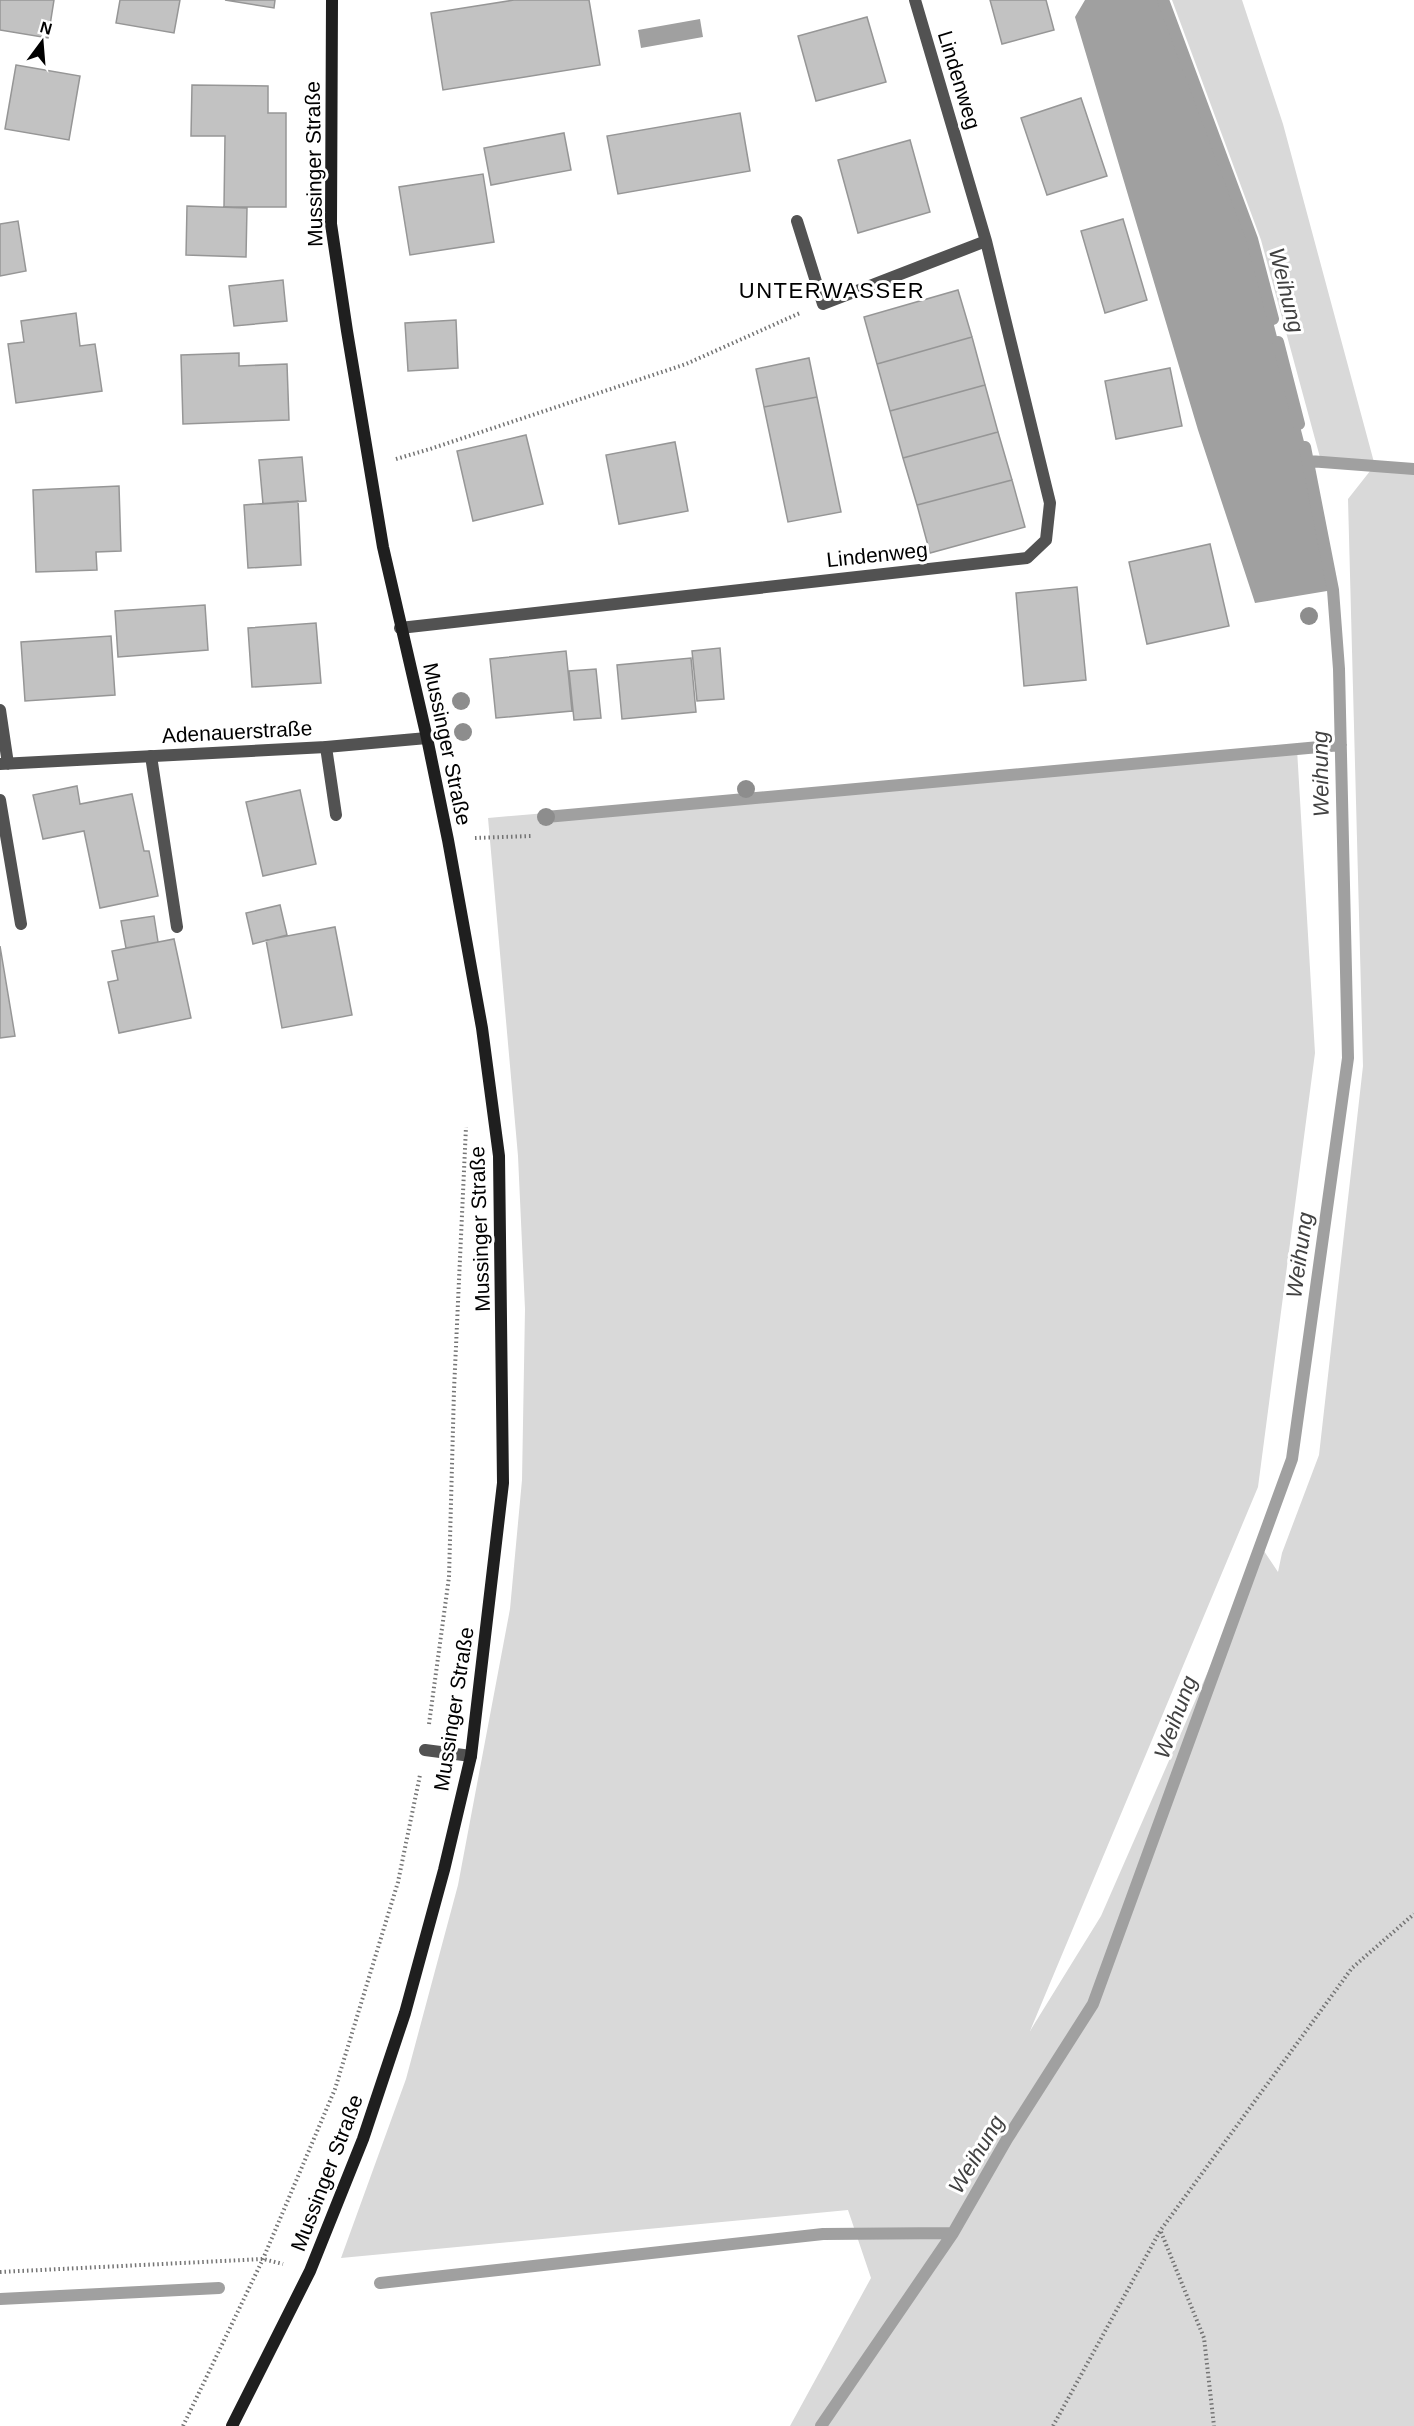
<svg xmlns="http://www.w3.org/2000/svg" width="1414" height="2426" font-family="Arial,sans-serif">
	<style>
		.green { fill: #d9d9d9 }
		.water { fill: #a0a0a0 }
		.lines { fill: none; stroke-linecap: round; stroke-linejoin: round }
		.stream { stroke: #a0a0a0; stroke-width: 12 }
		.building { fill: #c2c2c2; stroke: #969696; stroke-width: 1.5 }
		.path { stroke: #747474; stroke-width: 4; stroke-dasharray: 1.5 3; stroke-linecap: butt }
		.lane { stroke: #525252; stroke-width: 12 }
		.street { stroke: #525252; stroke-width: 12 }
		.secondary { stroke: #1f1f1f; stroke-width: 12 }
		.tree { fill: #8d8d8d }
		.labels { text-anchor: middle; stroke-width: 6; stroke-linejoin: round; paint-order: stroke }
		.street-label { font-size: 21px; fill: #000; stroke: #fff }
		.neighbourhood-label { font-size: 22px; letter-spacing: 1.5px; fill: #000; stroke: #fff }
		.water-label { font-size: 22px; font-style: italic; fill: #414141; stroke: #fff }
	</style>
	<rect width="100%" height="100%" fill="#fff"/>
	<path class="green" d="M1172,0H1242L1283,124L1375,466L1414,469V2426H790L871,2278L848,2210L341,2258L406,2079L458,1885L510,1609L522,1480L525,1309L518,1156L488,818L1297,749L1315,1053L1258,1487L1030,2031L1101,1916L1262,1548L1278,1572L1282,1553L1319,1455L1363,1066L1348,499L1374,466L1321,461L1261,240Z"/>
	<path class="water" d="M1085,0H1162L1252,240L1309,461L1333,590L1255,603L1198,430L1075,17Z
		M700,19L703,37L641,48L638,30Z"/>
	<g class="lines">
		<path class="stream" d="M1163,0L1252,239L1273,319
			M1278,342L1299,424
			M1309,461L1414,469
			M546,817L1341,745
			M380,2283L823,2234L953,2233
			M0,2299L219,2288
			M821,2426L953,2233L1007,2139L1093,2004L1292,1459L1348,1058L1339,669L1333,590L1305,447"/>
	</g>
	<path class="building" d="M0,0H54L48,38L0,30Z
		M120,0H180L174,33L116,23Z
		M225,0H275L274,8Z
		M514,0H589L600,65L443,90L431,13Z
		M990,0H1046L1054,30L1002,44Z
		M867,17L886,82L816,101L798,36Z
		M16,65L80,76L69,140L5,129Z
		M192,85L268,86V113H286V207H224L225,136H191Z
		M1081,98L1107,176L1047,195L1021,118Z
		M740,113L750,171L618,194L607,136Z
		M564,133L571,170L491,185L484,148Z
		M910,140L930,212L858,233L838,160Z
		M483,174L494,242L410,255L399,187Z
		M187,206L247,208L246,257L186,255Z
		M1123,219L1147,300L1105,313L1081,231Z
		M18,221L26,271L0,276V224Z
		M283,280L287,321L234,326L229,286Z
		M958,290L972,337L877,364L864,317Z
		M76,313L80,346L95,344L102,391L16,403L8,344L24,342L21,321Z
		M456,320L458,368L408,371L405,323Z
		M972,337L985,385L890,411L877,364Z
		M239,353V366L287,364L289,420L183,424L181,355Z
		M809,358L817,397L764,407L756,369Z
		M1170,368L1182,426L1116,439L1105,381Z
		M985,385L998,432L903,458L890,411Z
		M817,397L841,512L788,522L764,407Z
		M998,432L1012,480L917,505L903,458Z
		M526,435L543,504L473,521L457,451Z
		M675,442L688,511L619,524L606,455Z
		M302,457L306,501L263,504L259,460Z
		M1012,480L1025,527L930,553L917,505Z
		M119,486L121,551L96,552L97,570L36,572L33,490Z
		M298,501L301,565L248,568L244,505Z
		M1210,544L1229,626L1147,644L1129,562Z
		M1077,587L1086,680L1024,686L1016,593Z
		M205,605L208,650L118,657L115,611Z
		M316,623L321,683L252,687L248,628Z
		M111,636L115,695L25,701L21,642Z
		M720,648L724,699L697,701L692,651Z
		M566,651L572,711L496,718L490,659Z
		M691,658L696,712L622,719L617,665Z
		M596,669L601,718L574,720L569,671Z
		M77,786L80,804L132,794L144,851H149L158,896L100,908L84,831L43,839L33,795Z
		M300,790L316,864L263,876L246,802Z
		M280,905L287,935L253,944L246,913Z
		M154,916L158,942L126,948L121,921Z
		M335,927L352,1015L282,1028L266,940Z
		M174,939L191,1018L119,1033L108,982L118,980L112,951Z
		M0,946L15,1036L0,1038Z"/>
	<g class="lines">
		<path class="path" d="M396,459L430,449L686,364L800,313
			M475,838L531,836
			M429,1724L449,1577L454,1390L466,1127
			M1161,2232L1204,2338L1214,2426
			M0,2272L263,2259L283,2264
			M183,2426L263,2259L335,2089L398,1882L420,1775
			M1053,2426L1160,2231L1352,1968L1414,1914"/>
		<path class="lane" d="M326,747L336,815
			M151,756L177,927
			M0,800L21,924
			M425,1750L471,1756"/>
		<path class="street" d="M797,221L823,304L986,241
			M400,628L1027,558L1046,540L1050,503L986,241L915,0
			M0,710L8,764
			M0,764L326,747L427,738"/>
		<path class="secondary" d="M232,2426L310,2271L363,2139L405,2013L444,1870L471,1756L503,1483L499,1156L482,1028L448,840L427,738L383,547L347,331L331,224L332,0"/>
	</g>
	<g class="tree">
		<circle cx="1309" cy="616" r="9"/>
		<circle cx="461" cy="701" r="9"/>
		<circle cx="463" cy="732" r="9"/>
		<circle cx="746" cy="789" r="9"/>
		<circle cx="546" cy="817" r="9"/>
	</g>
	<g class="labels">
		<g class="street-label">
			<text transform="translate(959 80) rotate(73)" y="7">Lindenweg</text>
			<text transform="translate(314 164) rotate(-91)" y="7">Mussinger Straße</text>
			<text transform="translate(877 555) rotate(-6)" y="7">Lindenweg</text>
			<text transform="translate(237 732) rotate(-3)" y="7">Adenauerstraße</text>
			<text transform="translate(447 744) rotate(78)" y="7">Mussinger Straße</text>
			<text transform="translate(480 1229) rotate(-92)" y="7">Mussinger Straße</text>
			<text transform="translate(454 1709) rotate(-81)" y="7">Mussinger Straße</text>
			<text transform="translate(327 2173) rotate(-69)" y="7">Mussinger Straße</text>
		</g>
		<g class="neighbourhood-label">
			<text x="832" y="298">UNTERWASSER</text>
		</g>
		<g class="water-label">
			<text transform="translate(1287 290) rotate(76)" y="8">Weihung</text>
			<text transform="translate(1320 774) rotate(-91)" y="8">Weihung</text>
			<text transform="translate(1299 1255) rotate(-82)" y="8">Weihung</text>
			<text transform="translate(1175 1717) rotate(-70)" y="8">Weihung</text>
			<text transform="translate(976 2154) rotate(-59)" y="8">Weihung</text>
		</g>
	</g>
	<g transform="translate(42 42) rotate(16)" stroke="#ffffff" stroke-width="4.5" paint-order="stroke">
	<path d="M0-4.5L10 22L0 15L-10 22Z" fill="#000000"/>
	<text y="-9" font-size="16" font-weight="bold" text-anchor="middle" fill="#000000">N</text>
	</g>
</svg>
